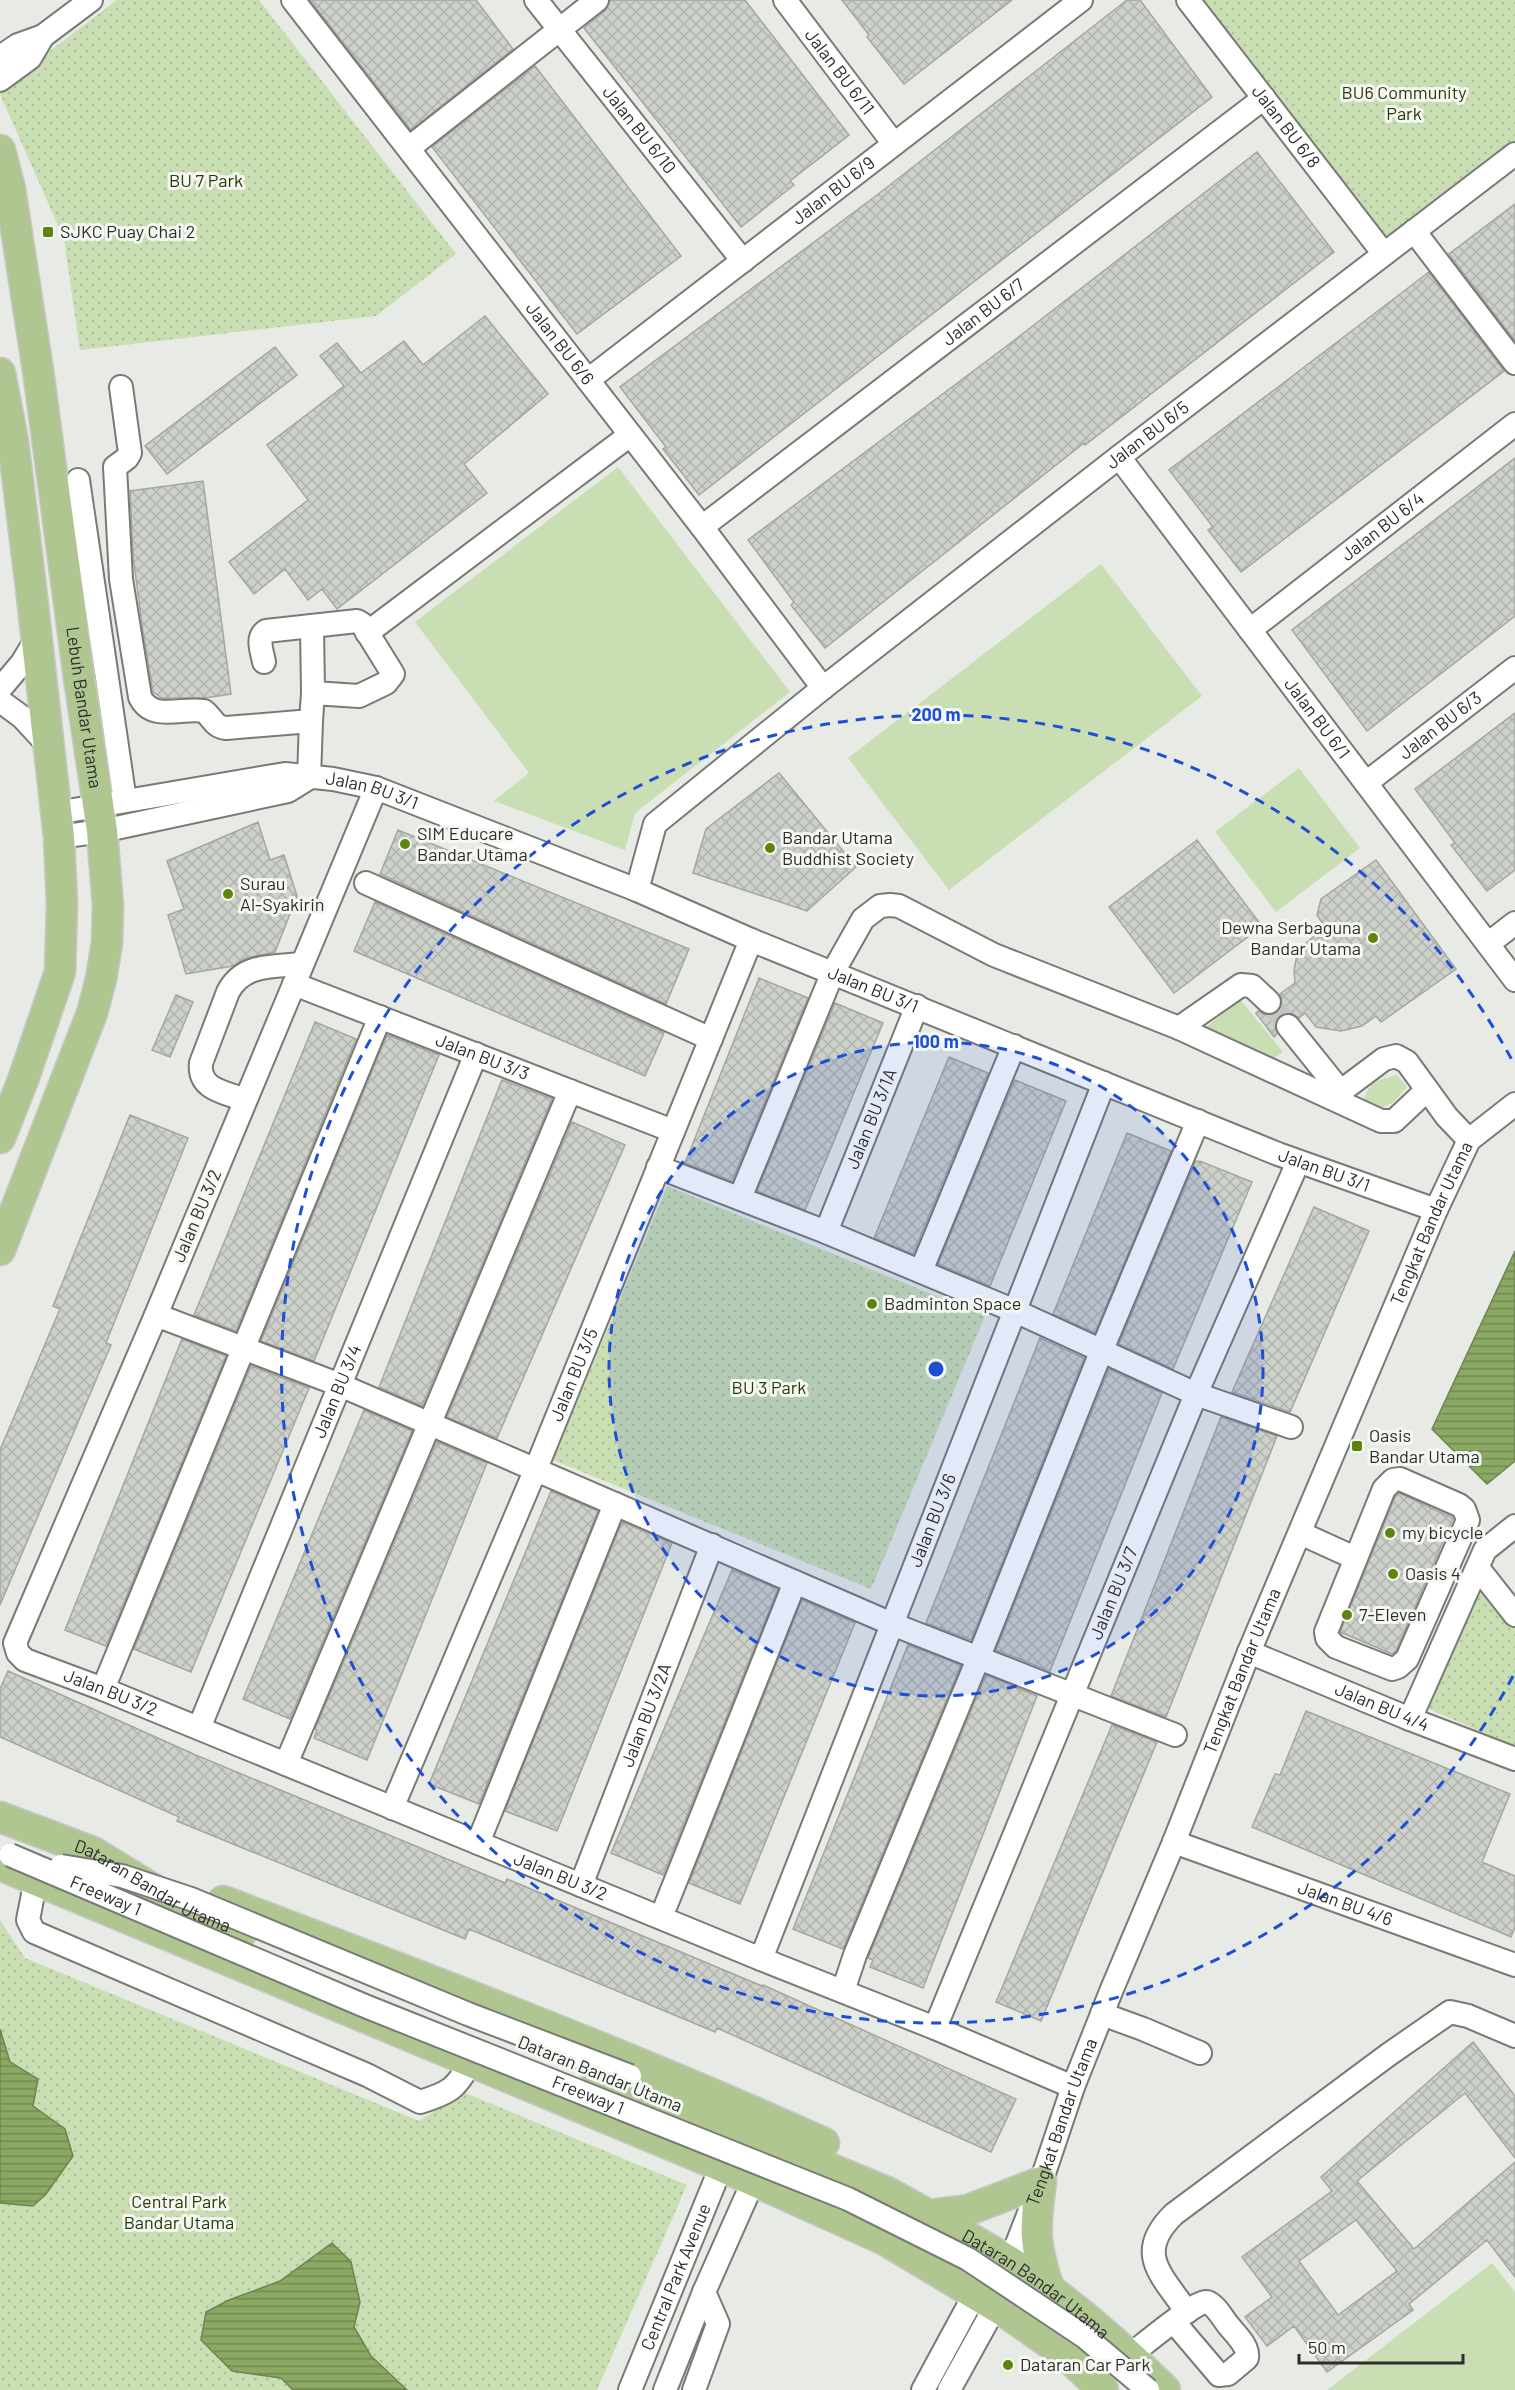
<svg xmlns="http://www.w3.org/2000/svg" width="1515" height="2390" font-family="Barlow,sans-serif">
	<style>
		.grass { fill: #c9deb2 }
		.park { fill: url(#park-dots) }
		.water { fill: url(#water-rules); stroke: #6e8452; stroke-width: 1.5 }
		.building { fill: url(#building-cross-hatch); stroke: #a4a7a1; stroke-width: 1.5; fill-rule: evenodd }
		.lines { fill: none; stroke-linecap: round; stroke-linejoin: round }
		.minor-tunnel { stroke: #c2c5c0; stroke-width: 22; stroke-dasharray: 22 11; stroke-linecap: butt }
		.minor-casing { stroke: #787b75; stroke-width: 26 }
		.major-casing { stroke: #c8c8c8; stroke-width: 33 }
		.minor { stroke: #fff; stroke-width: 22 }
		.major { stroke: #b0c691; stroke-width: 30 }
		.minor-bridge-casing { stroke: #787b75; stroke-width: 26; stroke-linecap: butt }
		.minor-bridge { stroke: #fff; stroke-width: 22 }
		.ring { fill: none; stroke: #1d4ed8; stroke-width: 3; stroke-dasharray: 10 8 }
		.poi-dot { fill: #5d850e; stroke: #f5f8f2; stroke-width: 2 }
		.labels { text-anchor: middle; stroke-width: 6; stroke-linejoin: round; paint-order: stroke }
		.street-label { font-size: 18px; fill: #2c2d2b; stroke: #f5f8f2 }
		.park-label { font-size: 18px; fill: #273a04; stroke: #f5f8f2 }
		.poi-label { font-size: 18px; fill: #2c2d2b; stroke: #f5f8f2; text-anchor: start }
		.centre { fill: #1d4ed8; stroke: #f5f8f2; stroke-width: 3 }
		.ring-label { font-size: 18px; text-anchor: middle; font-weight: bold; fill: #1d4ed8; stroke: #f5f8f2; stroke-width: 6; stroke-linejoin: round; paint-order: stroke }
	</style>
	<defs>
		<pattern id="park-dots" width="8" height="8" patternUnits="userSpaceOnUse" patternTransform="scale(1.5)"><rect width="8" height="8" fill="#c9deb2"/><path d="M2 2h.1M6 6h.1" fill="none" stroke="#adbf99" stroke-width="1.8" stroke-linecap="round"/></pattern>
		<pattern id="water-rules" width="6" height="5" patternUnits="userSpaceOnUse" patternTransform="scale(1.5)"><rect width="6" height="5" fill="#8aa962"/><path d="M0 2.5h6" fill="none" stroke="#718a51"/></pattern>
		<pattern id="building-cross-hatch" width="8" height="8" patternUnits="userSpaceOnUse" patternTransform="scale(1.5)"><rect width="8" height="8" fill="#cdd1ca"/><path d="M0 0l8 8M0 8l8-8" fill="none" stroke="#b0b4ae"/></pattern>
	</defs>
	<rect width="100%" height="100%" fill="#e8ebe5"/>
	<path class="grass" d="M618,467L790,692L635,813L625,850L494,801L529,773L415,622Z
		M1101,564L1202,696L949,890L848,758Z
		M1299,768L1360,848L1276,912L1215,832Z
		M1240,999L1283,1052L1259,1067L1197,1035Z
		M1397,1075L1407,1087L1394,1102L1375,1111L1363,1103C1368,1082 1377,1080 1397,1075Z
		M1492,2263L1515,2292V2390H1327Z"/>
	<path class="park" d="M117,0H259L456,254L376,316L80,350L64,239L0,94V89Z
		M1192,0H1515V150L1385,249Z
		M667,1186L985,1316L871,1589L553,1460Z
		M1484,1583L1515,1624V1747L1427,1708Z
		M0,1920L25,1958L419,2121L463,2092L687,2185L597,2390H0Z"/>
	<path class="water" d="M1515,1251V1461L1487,1484L1432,1429Z
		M0,2029L10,2062L38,2079L33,2106L65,2129L73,2156L46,2194L33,2206L0,2203Z
		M332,2243L351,2262L360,2302L354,2327L371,2356L407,2390H293L281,2378L232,2371L201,2340L206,2312L229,2300L280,2281Z"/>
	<path class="building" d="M310,0H476L513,49L411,130Z
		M610,0H745L849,135L790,181L794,185L741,227L584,28L606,10Z
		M842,0H1012L904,84L867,37L869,35Z
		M1127,0H1140L1212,97L699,495L663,449L666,447L620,387L877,195Z
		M535,66L681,256L577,334L432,147Z
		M1257,152L1334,252L1085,445L1084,443L825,648L791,605L794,602L748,540L1012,342Z
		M1515,204V341L1449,254Z
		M1429,272L1504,371L1241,572L1208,530L1213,527L1169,470Z
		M485,316L548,394L464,464L487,493L337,609L322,589L308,600L285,569L254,594L229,562L308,500L267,445L344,386L320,356L337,343L361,373L404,341L423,365Z
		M275,347L297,375L167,474L145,446Z
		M1515,458V616L1367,731L1292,630Z
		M203,481L231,694L205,698H162L153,692L143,632L133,556L130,491Z
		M1515,713V870L1487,891L1451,845L1455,843L1415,789Z
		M779,773L856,867L807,911L693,873L706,829Z
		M258,822L270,860L284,855L297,896L275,952L246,958L233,966L186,974L168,915L184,909L167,861Z
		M398,830L689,949L666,1004L380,874Z
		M1197,840L1262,926L1174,993L1109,907Z
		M1376,860L1456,969L1381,1022L1376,1016L1362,1026L1341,1031L1316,1027L1305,1013L1299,1018L1293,1014L1287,1013L1280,1015L1276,1021L1275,1027L1277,1034L1274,1037L1256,1013L1258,1011L1265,1015H1272L1279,1011L1282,1005L1280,994L1295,983L1294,970L1298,950L1325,927L1317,915L1321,899Z
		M375,902L664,1033L645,1076L354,951Z
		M759,978L808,998L732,1181L685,1163Z
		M176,995L193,1002L170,1057L152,1050Z
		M835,1003L883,1023L805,1210L757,1191Z
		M315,1022L356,1039L236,1331L194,1315Z
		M387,1035L439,1055L314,1361L261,1341Z
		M949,1057L988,1073L913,1254L874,1238Z
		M502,1080L552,1099L422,1406L379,1387Z
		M1015,1080L1066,1101L990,1286L938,1264Z
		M130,1115L188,1138L106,1343L111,1345L0,1605V1450L60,1309L53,1306Z
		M572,1122L625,1145L497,1438L447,1417Z
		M1127,1133L1171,1151L1095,1333L1053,1314Z
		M1196,1161L1200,1162V1161L1252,1182L1173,1369L1119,1344Z
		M1314,1207L1369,1231L1290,1412L1232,1392Z
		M1040,1338L1084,1358L971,1640L926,1623Z
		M182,1339L226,1356L106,1646L65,1630Z
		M251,1366L309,1388L191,1672L134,1649Z
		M1109,1369L1162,1393L1050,1671L996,1650Z
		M364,1410L412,1431L290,1719L243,1699Z
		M1221,1417L1277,1436L1166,1717L1111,1696Z
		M437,1442L487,1463L367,1760L314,1738L317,1730L315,1729Z
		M551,1491L598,1511L479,1804L429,1784Z
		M1399,1493L1453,1518L1396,1651L1392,1654L1340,1632L1395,1497Z
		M622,1522L672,1543L557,1831L505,1811Z
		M732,1570L778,1589L663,1875L611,1853Z
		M802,1600L855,1623L740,1904L689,1883Z
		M908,1645L961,1665L843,1949L793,1929Z
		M8,1671L198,1756L505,1883L507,1879L762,1986L763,1985L1016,2099L991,2152L717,2028L715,2032L469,1929L465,1939L177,1821L179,1817L0,1737V1689Z
		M986,1675L1037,1696L923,1988L870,1967L873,1960L868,1958Z
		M1306,1711L1510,1794L1482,1862L1515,1876V1927L1511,1937L1252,1827L1275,1774L1280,1775Z
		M1112,1725L1157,1742L1041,2021L996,2002Z
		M1473,2042L1515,2096V2158L1465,2093L1357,2181L1414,2249L1515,2162V2277L1487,2240L1409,2304L1413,2310L1327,2372L1294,2326L1267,2346L1245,2317L1272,2297L1242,2257L1332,2191L1321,2177ZM1356,2220L1397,2271L1338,2315L1299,2261Z"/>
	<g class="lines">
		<path class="minor-tunnel" d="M1269,1002L1288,1026"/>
		<defs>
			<g id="minor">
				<path id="s1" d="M293,0L702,527L823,688"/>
				<path id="s2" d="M536,0L743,261"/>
				<path id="s3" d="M785,0L894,144"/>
				<path id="s4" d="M1188,0L1384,254"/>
				<path d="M0,57L18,45L43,36L91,0"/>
				<path d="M0,80L30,58L43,36"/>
				<path d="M409,148L597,0"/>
				<path d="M1414,231L1515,363"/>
				<path id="s5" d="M588,380L1081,0"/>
				<path d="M121,387L130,453L127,458L115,467L121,579L140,697C152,722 182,707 204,711C213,718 214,727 226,728L311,721L313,693L359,696L386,683L393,674L362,624L357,621L266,631C256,638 262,651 264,662"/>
				<path id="s6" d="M1119,457L1515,980"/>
				<path d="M78,480L125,801"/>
				<path id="s7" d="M702,527L1264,98"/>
				<path d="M312,626L313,693"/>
				<path id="s8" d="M1250,630L1515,424"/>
				<path d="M367,633L630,435"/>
				<path d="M0,689L22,663L35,641"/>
				<path d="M0,701L22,717L47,744"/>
				<path d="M309,778L311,721"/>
				<path id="s9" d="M1366,783L1515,668"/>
				<path id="s10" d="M376,788L156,1315L15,1643L18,1653L25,1660L103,1689L761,1959L935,2028L1073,2087"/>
				<path id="s11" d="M56,813L285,774L333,779L376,788L637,890L751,940L1278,1154L1436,1210"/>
				<path d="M59,837L102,831L288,791L309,778"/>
				<path d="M366,883L711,1039"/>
				<path id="s12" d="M637,890L655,824L823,688L1119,457L1515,154"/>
				<path d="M1488,944L1515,923"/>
				<path id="s13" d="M294,984L673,1131"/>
				<path d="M1288,1026L1341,1092"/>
				<path d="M1179,1028L1241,985L1252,986L1269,1002"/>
				<path d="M1332,1098L1384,1059L1396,1056L1407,1062L1447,1117L1469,1140"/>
				<path d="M245,1100C225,1092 198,1090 201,1063L228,992C243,963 273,967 302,964"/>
				<path d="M658,1167L826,1232L1015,1311L1196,1394L1291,1427"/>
				<path d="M740,1198L833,972L863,919L880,906L890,905L899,906L994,955L1179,1028L1381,1121H1394L1427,1090"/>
				<path id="s14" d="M826,1232L917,1006"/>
				<path d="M921,1271L1014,1046"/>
				<path d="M156,1315L340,1385L892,1624L1175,1735"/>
				<path d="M1400,1479L1459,1505L1464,1509L1468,1520L1407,1659L1398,1667L1392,1669L1336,1647L1327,1638L1326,1632L1384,1489L1393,1480Z"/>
				<path d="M1300,1533L1355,1558"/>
				<path d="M1478,1568L1515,1615"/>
				<path id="s15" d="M1249,1652L1410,1719L1515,1759"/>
				<path d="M103,1689L380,1017"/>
				<path d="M1410,1719L1485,1550L1515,1526"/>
				<path id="s16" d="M199,1728L476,1054"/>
				<path d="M286,1764L570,1091"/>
				<path id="s17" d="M392,1808L535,1471L751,940"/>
				<path id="s18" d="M1174,1842L1515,1965"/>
				<path d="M478,1843L615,1504"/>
				<path d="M36,1879L28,1920L34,1932L367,2075L420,2102C449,2093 456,2089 470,2063"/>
				<path id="s19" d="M581,1885L712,1545"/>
				<path d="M666,1905L795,1582"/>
				<path id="s20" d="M761,1959L1104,1083"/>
				<path d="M843,1991L855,1955L978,1659L1101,1352L1198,1121"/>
				<path d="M1102,2014L1143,2029L1200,2053"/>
				<path id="s21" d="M935,2028L1196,1394L1298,1162"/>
				<path d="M1187,2312C1161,2274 1134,2253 1174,2214L1388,2055L1450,2012L1468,2016L1515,2036"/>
				<path d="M1130,2355C1141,2347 1198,2299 1207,2302C1216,2305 1223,2319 1229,2326C1236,2335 1249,2346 1247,2358L1228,2374L1219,2375L1174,2322"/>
				<path id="s22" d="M630,2390L727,2152"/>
				<path d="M665,2390L704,2292L760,2166"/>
				<path d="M694,2390L718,2324L704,2292"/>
				<path d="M923,2390L969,2305L986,2282"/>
				<path id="s23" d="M949,2390L1005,2289L1010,2262L1041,2182L1073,2087L1112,1989L1174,1842L1249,1652L1436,1210L1469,1140L1515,1104"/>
			</g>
			<g id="major">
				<path id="s24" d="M0,150L10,189L39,377L79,678L102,831L108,906L107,943L101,979L92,1013L0,1250"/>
				<path d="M0,373L13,441L31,588L59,837L62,905L60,972L23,1080L0,1138"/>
				<path id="s25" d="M0,1817L93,1852L189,1911L242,1932"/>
				<path d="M0,1865L721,2166L885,2240L1005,2312L1065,2354L1103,2390"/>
				<path d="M223,1901C425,1978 627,2054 824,2143"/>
				<path id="s26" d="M596,2072L887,2192C928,2215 970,2237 1010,2262C1066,2298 1118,2343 1165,2390"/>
				<path d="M929,2215L968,2210L1041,2182C1034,2230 1034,2245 1050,2291"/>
			</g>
		</defs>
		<use href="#minor" class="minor-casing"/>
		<use href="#major" class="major-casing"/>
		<use href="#minor" class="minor"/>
		<use href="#major" class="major"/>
		<defs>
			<g id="minor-bridge">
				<path id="s27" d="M10,1855L365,2006L848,2199L968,2259L1085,2337L1148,2390"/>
				<path d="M61,1866L122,1876L191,1899L468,2014L630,2076"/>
			</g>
		</defs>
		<use href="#minor-bridge" class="minor-bridge-casing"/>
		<use href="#minor-bridge" class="minor-bridge"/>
	</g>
	<circle cx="936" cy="1369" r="327" fill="#1d4ed8" fill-opacity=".12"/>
	<g class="ring">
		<circle cx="936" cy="1369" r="327"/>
		<path d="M1513 1676A654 654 0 1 1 1513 1062"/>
	</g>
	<g class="poi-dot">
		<rect x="42" y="226" width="12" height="12" rx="3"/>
		<circle cx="405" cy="844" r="6"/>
		<circle cx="770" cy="848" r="6"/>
		<circle cx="228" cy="894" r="6"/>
		<circle cx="1373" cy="938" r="6"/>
		<circle cx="872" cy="1304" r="6"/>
		<rect x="1351" y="1440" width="12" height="12" rx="3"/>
		<circle cx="1390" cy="1533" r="6"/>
		<circle cx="1393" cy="1574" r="6"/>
		<circle cx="1347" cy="1615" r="6"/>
		<circle cx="1008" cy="2365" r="6"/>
	</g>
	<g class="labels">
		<g class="street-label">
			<text dy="6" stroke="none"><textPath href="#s3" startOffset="90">Jalan BU 6/11</textPath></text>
			<text dy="6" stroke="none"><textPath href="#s4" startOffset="160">Jalan BU 6/8</textPath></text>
			<text dy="6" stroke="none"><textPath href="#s2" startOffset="166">Jalan BU 6/10</textPath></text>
			<text dy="6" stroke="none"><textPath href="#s5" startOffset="310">Jalan BU 6/9</textPath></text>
			<text dy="6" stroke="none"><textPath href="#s7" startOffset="354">Jalan BU 6/7</textPath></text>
			<text dy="6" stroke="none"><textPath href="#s1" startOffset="435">Jalan BU 6/6</textPath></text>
			<text dy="6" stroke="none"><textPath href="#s12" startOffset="696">Jalan BU 6/5</textPath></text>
			<text dy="6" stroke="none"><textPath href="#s8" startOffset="168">Jalan BU 6/4</textPath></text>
			<text dy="6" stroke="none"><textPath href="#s24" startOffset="564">Lebuh Bandar Utama</textPath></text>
			<text dy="6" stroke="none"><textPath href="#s6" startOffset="328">Jalan BU 6/1</textPath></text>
			<text dy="6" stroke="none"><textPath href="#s9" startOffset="94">Jalan BU 6/3</textPath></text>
			<text dy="6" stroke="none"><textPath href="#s11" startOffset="321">Jalan BU 3/1</textPath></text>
			<text dy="6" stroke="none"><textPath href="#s11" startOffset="861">Jalan BU 3/1</textPath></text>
			<text dy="6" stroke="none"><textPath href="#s13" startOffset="202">Jalan BU 3/3</textPath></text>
			<text dy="6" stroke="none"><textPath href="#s14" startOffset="122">Jalan BU 3/1A</textPath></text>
			<text dy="6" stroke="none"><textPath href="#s11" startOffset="1347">Jalan BU 3/1</textPath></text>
			<text transform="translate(197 1216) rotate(-67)" y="6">Jalan BU 3/2</text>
			<text dy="6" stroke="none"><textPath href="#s23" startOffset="1264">Tengkat Bandar Utama</textPath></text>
			<text dy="6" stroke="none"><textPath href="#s17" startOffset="470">Jalan BU 3/5</textPath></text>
			<text dy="6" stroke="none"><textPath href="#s16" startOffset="364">Jalan BU 3/4</textPath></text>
			<text dy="6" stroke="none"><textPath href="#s20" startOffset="471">Jalan BU 3/6</textPath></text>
			<text dy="6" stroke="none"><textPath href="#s21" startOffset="470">Jalan BU 3/7</textPath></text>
			<text dy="6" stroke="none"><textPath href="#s23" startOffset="778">Tengkat Bandar Utama</textPath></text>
			<text dy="6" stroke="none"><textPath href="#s10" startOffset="1040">Jalan BU 3/2</textPath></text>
			<text dy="6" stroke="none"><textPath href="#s15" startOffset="144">Jalan BU 4/4</textPath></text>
			<text dy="6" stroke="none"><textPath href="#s19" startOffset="182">Jalan BU 3/2A</textPath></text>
			<text dy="6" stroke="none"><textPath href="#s10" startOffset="1526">Jalan BU 3/2</textPath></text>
			<text dy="6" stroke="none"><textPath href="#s25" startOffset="168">Dataran Bandar Utama</textPath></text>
			<text dy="6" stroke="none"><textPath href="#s27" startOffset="104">Freeway 1</textPath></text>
			<text dy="6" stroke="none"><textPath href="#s18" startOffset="182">Jalan BU 4/6</textPath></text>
			<text transform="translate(600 2074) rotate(22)" y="6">Dataran Bandar Utama</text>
			<text dy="6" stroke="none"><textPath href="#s27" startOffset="626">Freeway 1</textPath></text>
			<text dy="6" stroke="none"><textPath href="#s23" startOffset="292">Tengkat Bandar Utama</textPath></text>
			<text dy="6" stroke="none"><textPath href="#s22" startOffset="122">Central Park Avenue</textPath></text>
			<text dy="6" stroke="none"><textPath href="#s26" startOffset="490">Dataran Bandar Utama</textPath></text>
		</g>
		<g class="park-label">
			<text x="1404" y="99">BU6 Community<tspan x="1404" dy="21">Park</tspan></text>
			<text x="206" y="187">BU 7 Park</text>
			<text x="769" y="1394">BU 3 Park</text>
			<text x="179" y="2208">Central Park<tspan x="179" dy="21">Bandar Utama</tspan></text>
		</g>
		<g class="poi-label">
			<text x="60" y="238">SJKC Puay Chai 2</text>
			<text x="417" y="840">SIM Educare<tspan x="417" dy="21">Bandar Utama</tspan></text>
			<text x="782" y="844">Bandar Utama<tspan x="782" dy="21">Buddhist Society</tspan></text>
			<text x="240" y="890">Surau<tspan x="240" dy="21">Al-Syakirin</tspan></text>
			<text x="1361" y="934" text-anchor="end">Dewna Serbaguna<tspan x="1361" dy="21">Bandar Utama</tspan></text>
			<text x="884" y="1310">Badminton Space</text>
			<text x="1369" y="1442">Oasis<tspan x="1369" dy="21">Bandar Utama</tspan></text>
			<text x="1402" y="1539">my bicycle</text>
			<text x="1405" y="1580">Oasis 4</text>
			<text x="1359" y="1621">7-Eleven</text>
			<text x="1020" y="2371">Dataran Car Park</text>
		</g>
	</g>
	<circle cx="936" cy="1369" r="9" class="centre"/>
	<g class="ring-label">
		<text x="936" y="721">200 m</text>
		<text x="936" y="1048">100 m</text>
	</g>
	<path d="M1299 2354v9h164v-9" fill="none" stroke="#2c2d2b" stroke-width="3"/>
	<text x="1308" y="2354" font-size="18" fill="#2c2d2b" stroke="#f5f8f2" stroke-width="4.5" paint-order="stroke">50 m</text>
</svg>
